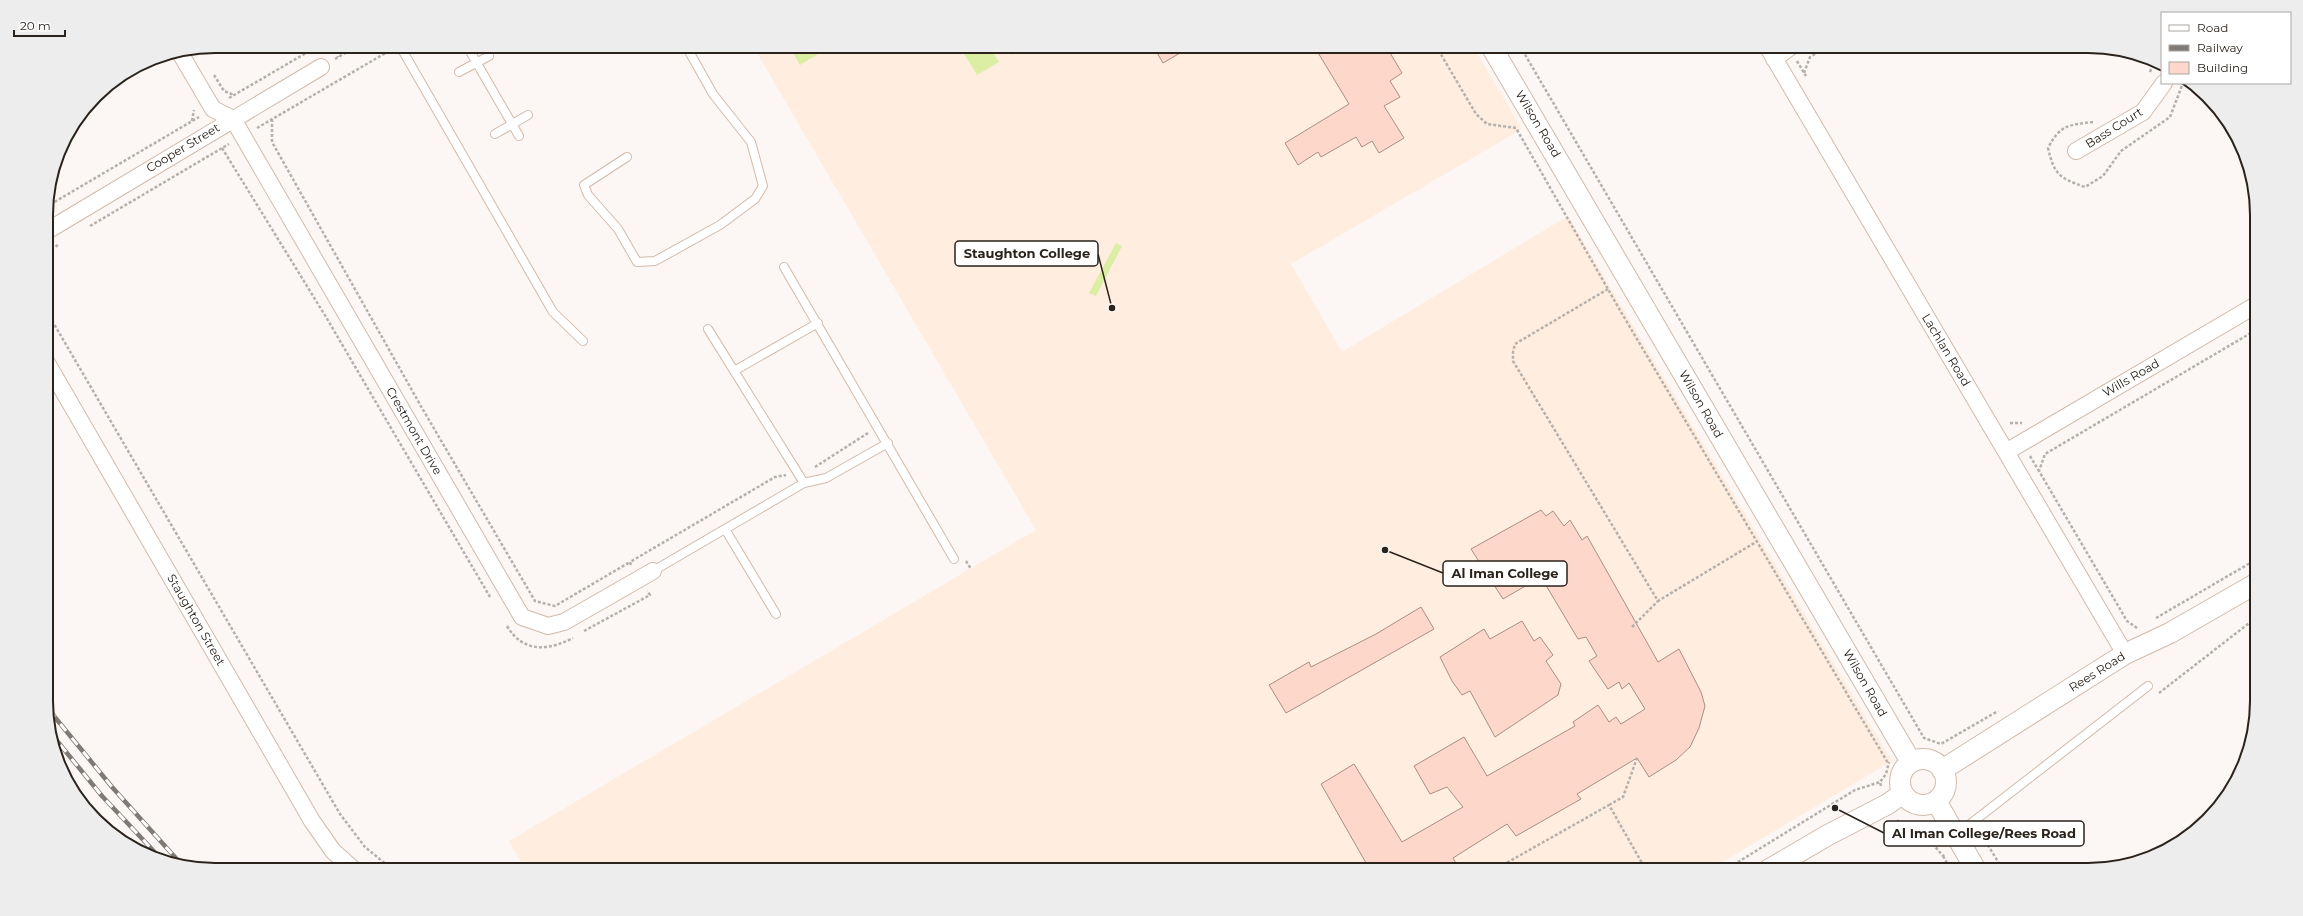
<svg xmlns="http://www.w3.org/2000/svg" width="2303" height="916" font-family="Montserrat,sans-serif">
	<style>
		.built { fill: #ffeddf }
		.green { fill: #dbeea4 }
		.building { fill: #fdd7ca; stroke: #a98e85 }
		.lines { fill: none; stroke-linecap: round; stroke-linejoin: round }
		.service-casing { stroke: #d1baa9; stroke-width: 10 }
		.minor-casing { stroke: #d1baa9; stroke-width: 18 }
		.tertiary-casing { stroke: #d1baa9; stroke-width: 22 }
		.path { stroke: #b6b0ac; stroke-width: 2.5; stroke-dasharray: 3 2; stroke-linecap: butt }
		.service { stroke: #fff; stroke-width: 8 }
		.minor { stroke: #fff; stroke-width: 16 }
		.tertiary { stroke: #fff; stroke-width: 20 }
		.rail-casing { stroke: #807974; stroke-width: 4.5 }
		.rail { stroke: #fff; stroke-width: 3; stroke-dasharray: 9; stroke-linecap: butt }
		.labels { text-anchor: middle; stroke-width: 3.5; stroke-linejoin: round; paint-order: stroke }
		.street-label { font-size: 12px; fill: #2a221b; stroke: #fff }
		.rim { fill: none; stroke: #2a221b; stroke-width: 2 }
		.leader { fill: none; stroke: #2a221b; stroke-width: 1.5 }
		.callout-dot { fill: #2a221b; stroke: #fff; stroke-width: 1.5 }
		.callout { fill: #fff; stroke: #2a221b; stroke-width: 1.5 }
		.callout-label { font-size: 13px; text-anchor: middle; font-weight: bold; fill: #2a221b }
	</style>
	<rect width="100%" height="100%" fill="#fcf7f4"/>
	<path class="built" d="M753,46H1473L1522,129L1291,264L1342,352L1568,216L1892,761L1709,870H526L509,841L1036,530Z"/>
	<path class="green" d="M789,46H831L800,65Z
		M959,46H989L999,62L977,75Z
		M1006,46H1026L1012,55Z
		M1116,243L1122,246L1096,296L1089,293Z"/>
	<path class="building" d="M1153,46H1192L1163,63Z
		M1314,46H1386L1402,73L1390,81L1400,97L1384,106L1404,138L1379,153L1372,141L1362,147L1356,137L1321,157L1318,152L1298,165L1285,143L1349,104Z
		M1541,510L1546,516L1553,511L1564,526L1570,520L1582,540L1587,536L1658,662L1679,649L1701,692L1705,706L1699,728L1690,747L1676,760L1649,777L1637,758L1577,794L1581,799L1516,836L1507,824L1453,858L1460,870H1370L1321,784L1354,764L1402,842L1463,807L1447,787L1430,794L1414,766L1464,737L1487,776L1575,726L1573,722L1598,705L1609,722L1616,717L1621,724L1645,709L1629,683L1622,689L1619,682L1608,689L1589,661L1597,656L1586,637L1578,639L1541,577L1503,599L1471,549Z
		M1421,607L1434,629L1286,713L1269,685L1309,662L1311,667L1376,634Z
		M1522,621L1534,641L1540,637L1553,655L1546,661L1561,684L1558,695L1495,737L1470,691L1462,695L1452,681L1440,657L1484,629L1490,639Z"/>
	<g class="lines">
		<defs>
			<path id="service" d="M400,46L553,312L583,341
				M467,46L519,136
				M459,72L489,56
				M495,134L528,115
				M627,157L584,185L588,195L618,229L637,262L655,261L720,225L755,199L763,186L751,142L713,94L686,46
				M784,267L954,559
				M708,329L804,483
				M734,371L818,323
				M725,529L776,614
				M653,571L804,483L826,478L888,443
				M1956,835L2148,686"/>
			<path id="minor" d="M1767,46L2125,654
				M180,53L213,109L233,119L522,617L548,626L564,622L653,571
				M1774,59L1792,46
				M2076,151L2143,112L2164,83
				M47,231L321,67
				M47,363L312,821L333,851L354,870
				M2006,452L2256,305"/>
			<path id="tertiary" d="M1491,46L1911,762
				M1900 782a23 23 0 1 1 46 0a23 23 0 1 1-46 0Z
				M1942,770L2125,654L2170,633L2257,583
				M1936,801L1976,870
				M1768,870L1828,835L1888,804L1903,793"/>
		</defs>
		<use href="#service" class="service-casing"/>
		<use href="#minor" class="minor-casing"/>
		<use href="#tertiary" class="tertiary-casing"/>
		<path class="path" d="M338,46V57
			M1436,46L1476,114L1487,124L1516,128L1621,312L1888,763
			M1520,46L1924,738L1941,744L1998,711
			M335,59L357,46
			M1797,61L1806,76
			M2150,72L2154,61
			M1804,73L1810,57L1829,46
			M214,75L224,91L234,95
			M229,98L318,46
			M272,119V142L422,408L535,601L555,606L630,562
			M192,121L194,110
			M2093,122C2068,125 2060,125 2048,148C2054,174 2059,178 2085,187L2103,176L2121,151L2170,117L2183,83
			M257,128L389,51
			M222,148L326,317L490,597
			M46,207L199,117
			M90,226L229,144
			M47,252L58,245
			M1608,289L1515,344L1513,352V361L1658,601L1756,542
			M47,312L340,814L365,847L393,870
			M2010,423H2022
			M2030,456L2039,471
			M815,467L868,433
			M966,561L971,569
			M631,565L630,562L775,477L786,475
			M2156,618L2257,559
			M507,626C523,653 548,651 573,638
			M1632,627L1658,601
			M2137,628L2127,621L2039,471L2045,454L2256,330
			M584,631L650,595L647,591
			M2159,693L2257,617
			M1881,786L1880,782L1886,774L1889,762
			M1609,805L1623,797L1637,758
			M1897,820L1908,833L1927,837L1943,856L1946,854
			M1980,832L2003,870
			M1943,856L1951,870
			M1494,870L1609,805L1646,870
			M1725,870L1855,790L1880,782"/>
		<use href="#service" class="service"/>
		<use href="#minor" class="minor"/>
		<use href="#tertiary" class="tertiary"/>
		<defs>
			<path id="rail" d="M49,710L112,787L182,865
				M49,731L102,796L163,861"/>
		</defs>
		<use href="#rail" class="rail-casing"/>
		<use href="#rail" class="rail"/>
	</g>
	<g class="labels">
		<g class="street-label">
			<text transform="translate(1538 124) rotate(59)" y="4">Wilson Road</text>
			<text transform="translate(2114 128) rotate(-32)" y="4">Bass Court</text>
			<text transform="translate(183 148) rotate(-31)" y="4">Cooper Street</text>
			<text transform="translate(1946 350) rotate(59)" y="4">Lachlan Road</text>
			<text transform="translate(2131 378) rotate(-30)" y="4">Wills Road</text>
			<text transform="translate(1701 404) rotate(60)" y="4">Wilson Road</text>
			<text transform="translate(414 431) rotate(60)" y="4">Crestmont Drive</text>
			<text transform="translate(196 620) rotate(60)" y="4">Staughton Street</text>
			<text transform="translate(2097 672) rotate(-32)" y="4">Rees Road</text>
			<text transform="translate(1865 683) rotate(60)" y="4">Wilson Road</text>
		</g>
	</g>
	<path d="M0 0H2303V916H0ZM215 53H2088A162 162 0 0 1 2250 215V701A162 162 0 0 1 2088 863H215A162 162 0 0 1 53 701V215A162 162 0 0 1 215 53Z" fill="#eeeded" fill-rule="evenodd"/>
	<path class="rim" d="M215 53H2088A162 162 0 0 1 2250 215V701A162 162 0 0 1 2088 863H215A162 162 0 0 1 53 701V215A162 162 0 0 1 215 53Z"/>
	<path class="leader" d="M1112 308L1098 254M1385 550L1443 573M1835 808L1884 833"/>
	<g class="callout-dot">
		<circle cx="1112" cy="308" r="4"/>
		<circle cx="1385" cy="550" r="4"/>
		<circle cx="1835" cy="808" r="4"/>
	</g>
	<g class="callout">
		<rect x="955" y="241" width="143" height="25" rx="4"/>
		<rect x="1443" y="561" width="124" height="25" rx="4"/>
		<rect x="1884" y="821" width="200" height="25" rx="4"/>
	</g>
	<g class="callout-label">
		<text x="1027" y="258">Staughton College</text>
		<text x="1505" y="578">Al Iman College</text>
		<text x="1984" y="838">Al Iman College/Rees Road</text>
	</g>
	<rect x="2161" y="12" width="130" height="72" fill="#ffffff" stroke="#aaa7a4"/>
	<rect x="2169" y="25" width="20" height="6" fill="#ffffff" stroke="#aaa7a4"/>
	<text x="2197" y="32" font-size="12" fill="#2a221b">Road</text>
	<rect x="2169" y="45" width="20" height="6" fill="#807974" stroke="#aaa7a4"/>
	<text x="2197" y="52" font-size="12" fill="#2a221b">Railway</text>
	<rect x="2169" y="62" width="20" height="12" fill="#fdd7ca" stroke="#aaa7a4"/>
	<text x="2197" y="72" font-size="12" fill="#2a221b">Building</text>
	<path d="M14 30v6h51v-6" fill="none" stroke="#2a221b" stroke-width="2"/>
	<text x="20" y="30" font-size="12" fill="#2a221b" stroke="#ffffff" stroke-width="3" paint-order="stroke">20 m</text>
</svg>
